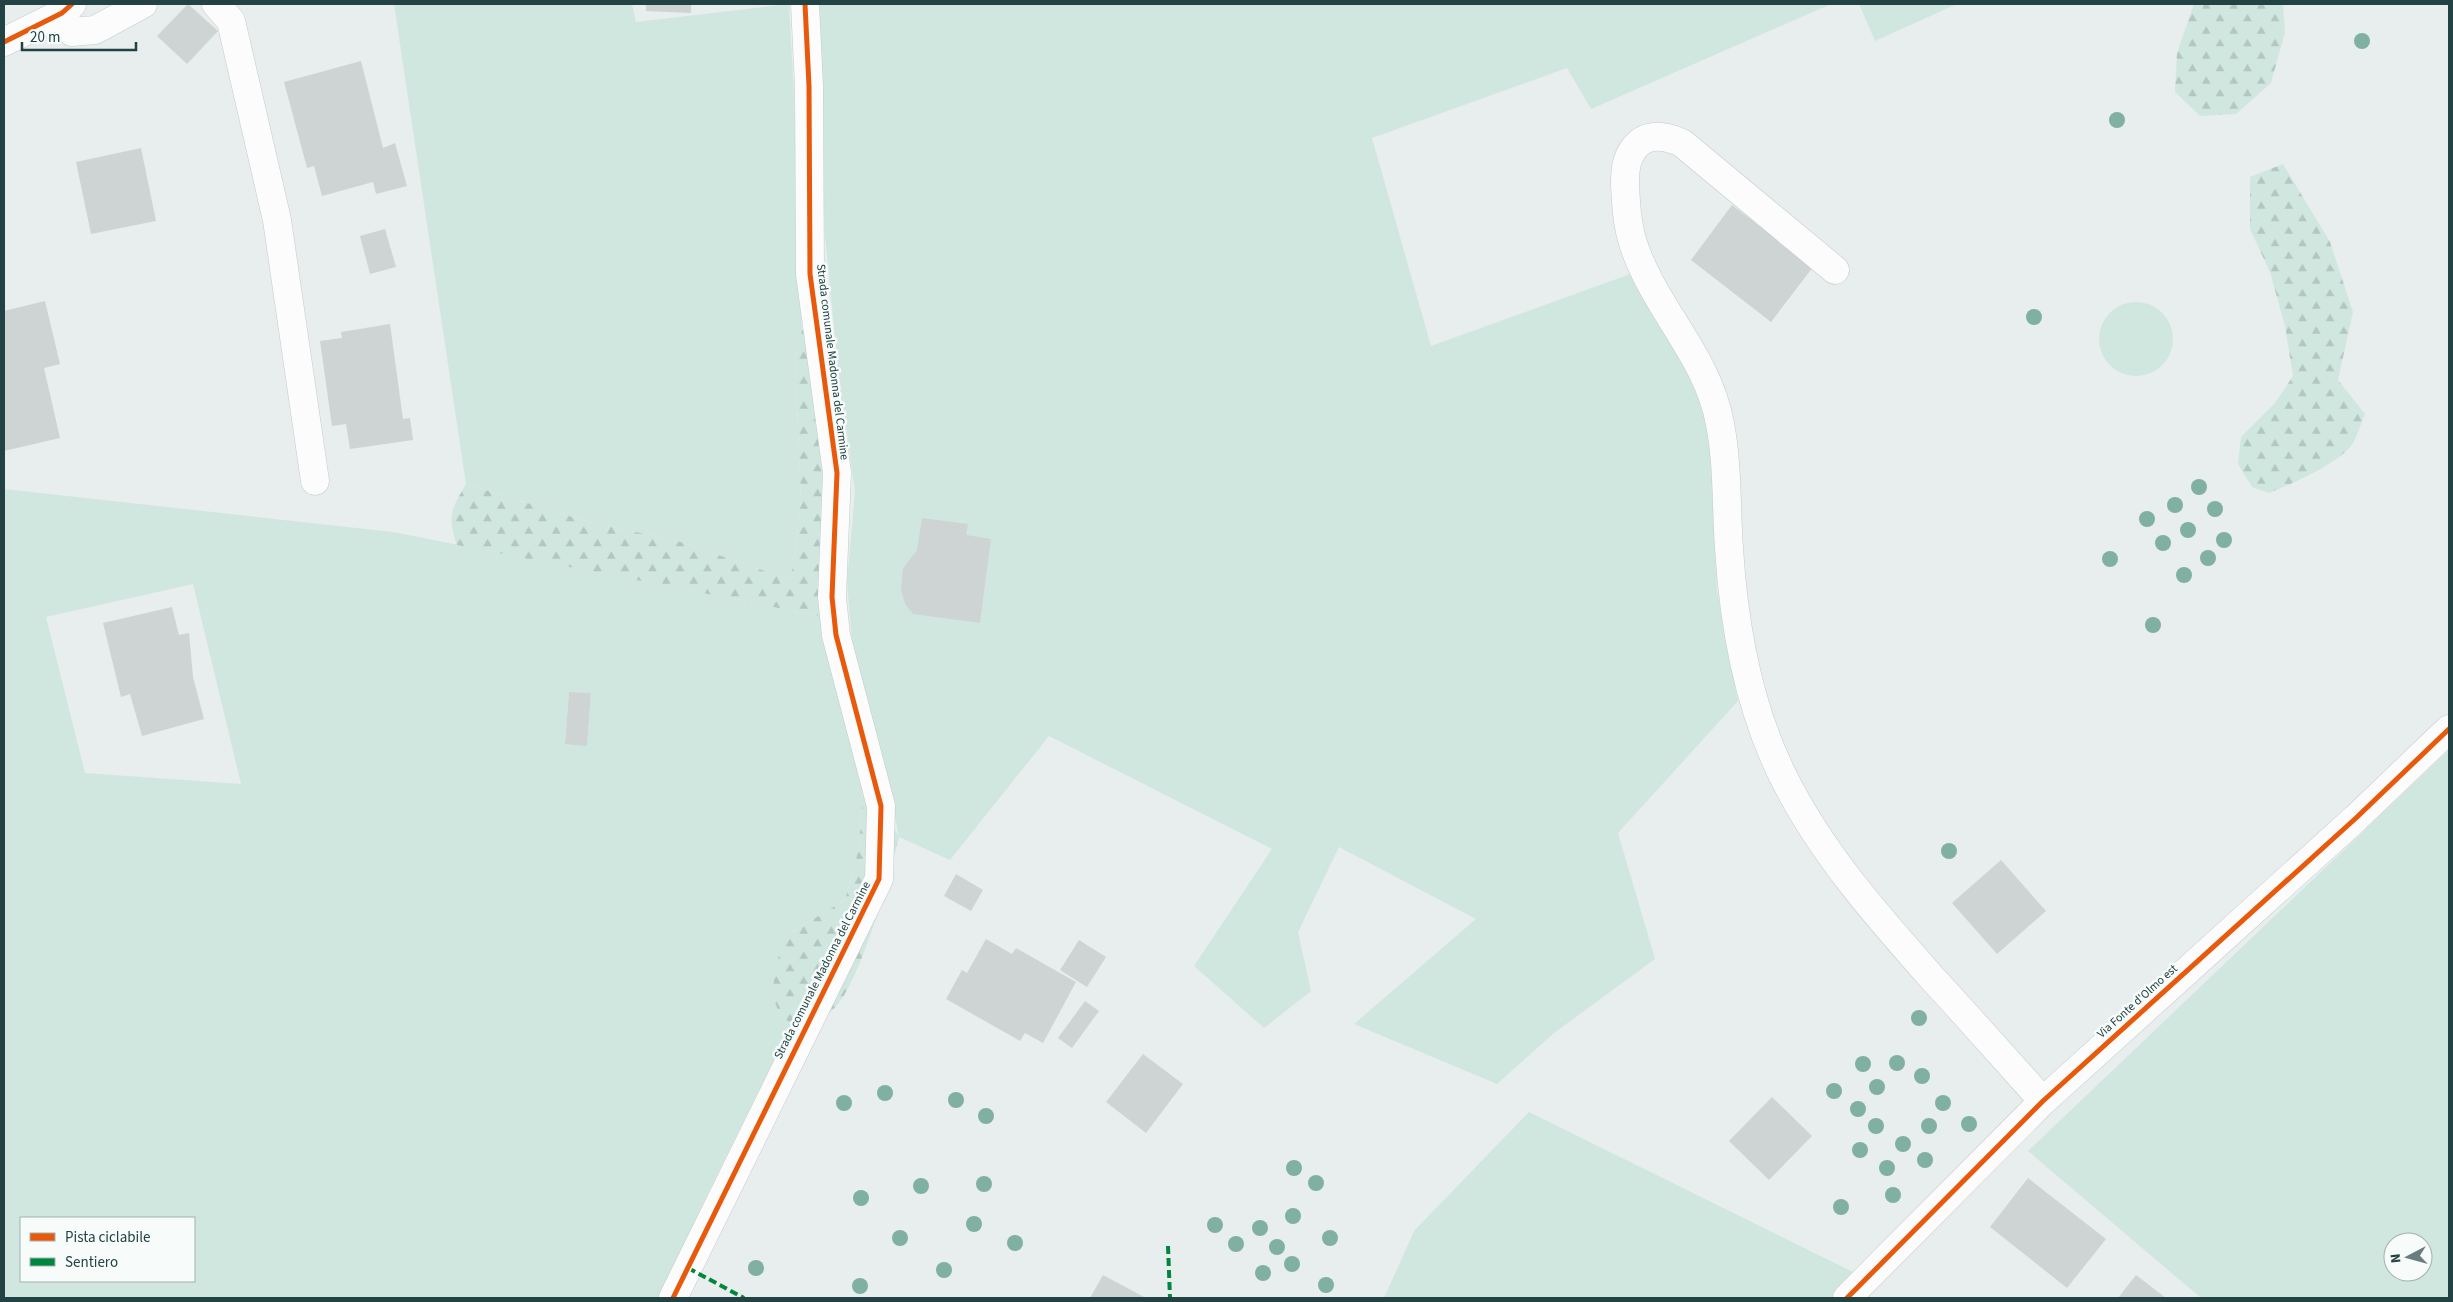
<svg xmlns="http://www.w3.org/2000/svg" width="2453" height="1302" font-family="'Source Sans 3',sans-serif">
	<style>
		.green { fill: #d0e7df; fill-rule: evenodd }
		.forest { fill: url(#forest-firs) }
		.building { fill: #ced4d4 }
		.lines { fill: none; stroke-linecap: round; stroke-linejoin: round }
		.minor-casing { stroke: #c5caca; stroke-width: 29 }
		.minor { stroke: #fcfcfc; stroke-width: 28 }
		.quiet { stroke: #00873e; stroke-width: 4; stroke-dasharray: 8 4; stroke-linecap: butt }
		.cycleway-casing { stroke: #f7fbfa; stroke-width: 8 }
		.cycleway { stroke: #e8590c; stroke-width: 5 }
		.tree { fill: #7fb0a2 }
		.labels { text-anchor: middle; stroke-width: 5; stroke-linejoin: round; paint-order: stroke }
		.street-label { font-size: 12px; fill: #234243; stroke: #f7fbfa }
	</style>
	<defs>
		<pattern id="forest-firs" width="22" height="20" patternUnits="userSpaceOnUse" patternTransform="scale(1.25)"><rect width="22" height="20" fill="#d0e7df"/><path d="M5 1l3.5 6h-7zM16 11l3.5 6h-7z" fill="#b2c7c1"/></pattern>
	</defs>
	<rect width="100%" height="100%" fill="#e8eded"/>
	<path class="green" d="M394,4H632L636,22L789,4L794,97L802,330L795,360L801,500L791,580L678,541L589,522L466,484Z
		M817,4H1831L1591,109L1567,68L1372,138L1431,346L1633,273L1709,411L1717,590L1738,701L1618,833L1655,959L1554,1033L1497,1084L1354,1024L1476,919L1339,847L1298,932L1311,991L1264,1028L1194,966L1272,849L1049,736L950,860L899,837L887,780L853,651L847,582L855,492L838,369L825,234Z
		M1859,4H1957L1875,41Z
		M2099 339a37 37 0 1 1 74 0a37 37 0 1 1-74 0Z
		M4,489L393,532L825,617L864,773L859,848L845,900L785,936L779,1012L791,1025L707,1195L660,1298H4ZM193,584L241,784L85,773L46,617ZM569,692L591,693L587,745L565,743ZM21,1218H194V1281H21Z
		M2449,750V1298H2201L2028,1151ZM2393,1242H2423V1272H2393Z
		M1529,1112L1857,1274L1832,1298H1384L1414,1231Z"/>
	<path class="forest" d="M2194,4H2283L2285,32L2271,83L2236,114L2200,116L2175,92L2177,53Z
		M2283,164L2330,242L2353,312L2338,380L2365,414C2361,423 2358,434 2353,443C2342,462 2290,485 2269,493L2252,487L2238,464L2241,437L2275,403L2293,376L2285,326L2270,272L2250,229V177Z
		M802,330H811L830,473L825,617L457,545C447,516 451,510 466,484L589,522L678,541L791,580L801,500L795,360Z
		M864,773L899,837C889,874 859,994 828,1014C819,1020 802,1021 791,1025C788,1021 783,1017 780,1013C766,992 778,958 785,936L845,900L859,848Z"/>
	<path class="building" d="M188,4L218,31L187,64L157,36Z
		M646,4H691V13L646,11Z
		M361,61L383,148L395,143L407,186L376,194L373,182L322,196L314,166L307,168L284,82Z
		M141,148L156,221L91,234L76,162Z
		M1732,205L1813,267L1771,322L1691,260Z
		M385,229L396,267L370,274L360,236Z
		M45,301L60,364L44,368L60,438L4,451V311Z
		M390,324L403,419L410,418L413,440L350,449L346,424L332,426L320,341L342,338L341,332Z
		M922,518L968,524L966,535L991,539L980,623L913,614L905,604L901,590L903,568L917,550Z
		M172,607L179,635L189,633L193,677L204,719L142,736L130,694L121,697L103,623Z
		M569,692L591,693L587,746L565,744Z
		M2001,860L2046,911L1997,954L1952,903Z
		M956,874L983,890L971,911L944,896Z
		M986,939L1012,954L1016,948L1076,982L1043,1043L1025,1033L1020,1041L946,999L962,970L967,973Z
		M1079,940L1106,957L1087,987L1060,970Z
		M1085,1001L1099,1011L1072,1048L1058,1038Z
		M1143,1054L1183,1084L1146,1133L1106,1102Z
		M1772,1097L1812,1136L1769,1180L1729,1141Z
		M2028,1178L2106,1239L2067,1288L1990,1227Z
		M1103,1275L1146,1298H1090Z
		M2136,1275L2166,1298H2118Z"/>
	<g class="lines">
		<defs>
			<path id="minor" d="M216,4L231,21L277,220L315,481
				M62,13L72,32L95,30L143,4
				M4,42L62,13L72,4
				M1835,270L1682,143C1666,136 1648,132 1635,147C1626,158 1625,170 1625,184C1626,205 1627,226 1634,246C1655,309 1708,356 1720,424C1728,465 1726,507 1729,548C1734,629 1749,712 1787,784C1824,856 1879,918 1933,979C1970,1019 2006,1060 2043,1101
				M673,1298L879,879L881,806L836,635L832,597L837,473L810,274L809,86L805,4
				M1847,1298L2043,1101L2356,818L2449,729"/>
		</defs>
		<use href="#minor" class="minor-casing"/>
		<use href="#minor" class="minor"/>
		<path class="quiet" d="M1168,1246L1170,1298
			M688,1268L744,1298"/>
		<defs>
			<path id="cycleway" d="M4,42L62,13L72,4
				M673,1298L879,879L881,806L836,635L832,597L837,473L810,274L809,86L805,4
				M1847,1298L2043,1101L2356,818L2449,729"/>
		</defs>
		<use href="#cycleway" class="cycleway-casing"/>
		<use href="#cycleway" class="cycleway"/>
	</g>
	<g class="tree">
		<circle cx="2362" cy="41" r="8"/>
		<circle cx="2117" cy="120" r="8"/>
		<circle cx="2034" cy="317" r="8"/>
		<circle cx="2199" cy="487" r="8"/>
		<circle cx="2175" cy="505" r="8"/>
		<circle cx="2215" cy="509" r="8"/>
		<circle cx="2147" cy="519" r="8"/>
		<circle cx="2188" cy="530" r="8"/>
		<circle cx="2224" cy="540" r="8"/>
		<circle cx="2163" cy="543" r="8"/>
		<circle cx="2208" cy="558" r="8"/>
		<circle cx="2110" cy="559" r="8"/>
		<circle cx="2184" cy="575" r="8"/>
		<circle cx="2153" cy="625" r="8"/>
		<circle cx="1949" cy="851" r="8"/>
		<circle cx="1919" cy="1018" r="8"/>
		<circle cx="1897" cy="1063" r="8"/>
		<circle cx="1863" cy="1064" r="8"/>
		<circle cx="1922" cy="1076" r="8"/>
		<circle cx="1877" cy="1087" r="8"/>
		<circle cx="1834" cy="1091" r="8"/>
		<circle cx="885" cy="1093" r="8"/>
		<circle cx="956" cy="1100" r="8"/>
		<circle cx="844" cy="1103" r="8"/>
		<circle cx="1943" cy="1103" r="8"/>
		<circle cx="1858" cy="1109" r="8"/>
		<circle cx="986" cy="1116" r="8"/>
		<circle cx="1969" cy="1124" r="8"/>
		<circle cx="1876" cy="1126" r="8"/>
		<circle cx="1929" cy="1126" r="8"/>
		<circle cx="1903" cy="1144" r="8"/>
		<circle cx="1860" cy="1150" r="8"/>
		<circle cx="1925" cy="1160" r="8"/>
		<circle cx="1294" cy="1168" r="8"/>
		<circle cx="1887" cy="1168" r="8"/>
		<circle cx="1316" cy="1183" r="8"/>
		<circle cx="984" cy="1184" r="8"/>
		<circle cx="921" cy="1186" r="8"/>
		<circle cx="1893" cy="1195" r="8"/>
		<circle cx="861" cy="1198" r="8"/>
		<circle cx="1841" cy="1207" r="8"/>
		<circle cx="1293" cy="1216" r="8"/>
		<circle cx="974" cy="1224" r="8"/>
		<circle cx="1215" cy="1225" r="8"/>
		<circle cx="1260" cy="1228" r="8"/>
		<circle cx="900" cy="1238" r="8"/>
		<circle cx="1330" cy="1238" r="8"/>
		<circle cx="1015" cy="1243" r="8"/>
		<circle cx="1236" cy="1244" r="8"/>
		<circle cx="1277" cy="1247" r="8"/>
		<circle cx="1292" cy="1264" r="8"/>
		<circle cx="756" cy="1268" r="8"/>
		<circle cx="944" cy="1270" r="8"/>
		<circle cx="1263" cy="1273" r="8"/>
		<circle cx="1326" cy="1285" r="8"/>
		<circle cx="860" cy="1286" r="8"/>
	</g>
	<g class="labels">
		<g class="street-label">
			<text transform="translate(833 362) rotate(83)" y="4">Strada comunale Madonna del Carmine</text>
			<text transform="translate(822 970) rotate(-63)" y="4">Strada comunale Madonna del Carmine</text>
			<text transform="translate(2137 1001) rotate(-42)" y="4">Via Fonte d'Olmo est</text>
		</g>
	</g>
	<rect width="2453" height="1302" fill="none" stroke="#234243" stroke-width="10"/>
	<rect x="20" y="1217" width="175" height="65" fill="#f7fbfa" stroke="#a2b1b1"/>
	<rect x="30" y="1233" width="25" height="8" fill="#e8590c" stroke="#a2b1b1"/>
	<text x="65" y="1242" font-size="15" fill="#234243">Pista ciclabile</text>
	<rect x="30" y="1258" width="25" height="8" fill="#00873e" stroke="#a2b1b1"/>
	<text x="65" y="1267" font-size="15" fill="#234243">Sentiero</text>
	<g transform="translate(2408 1257) rotate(264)"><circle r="24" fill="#f7fbfa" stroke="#a2b1b1"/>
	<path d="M0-4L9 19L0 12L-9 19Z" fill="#687e7e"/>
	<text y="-8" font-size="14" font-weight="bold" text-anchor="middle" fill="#234243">N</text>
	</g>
	<path d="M22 42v8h114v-8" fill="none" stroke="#234243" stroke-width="2.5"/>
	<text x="30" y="42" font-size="15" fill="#234243" stroke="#f7fbfa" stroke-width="4" paint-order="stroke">20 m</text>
</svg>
